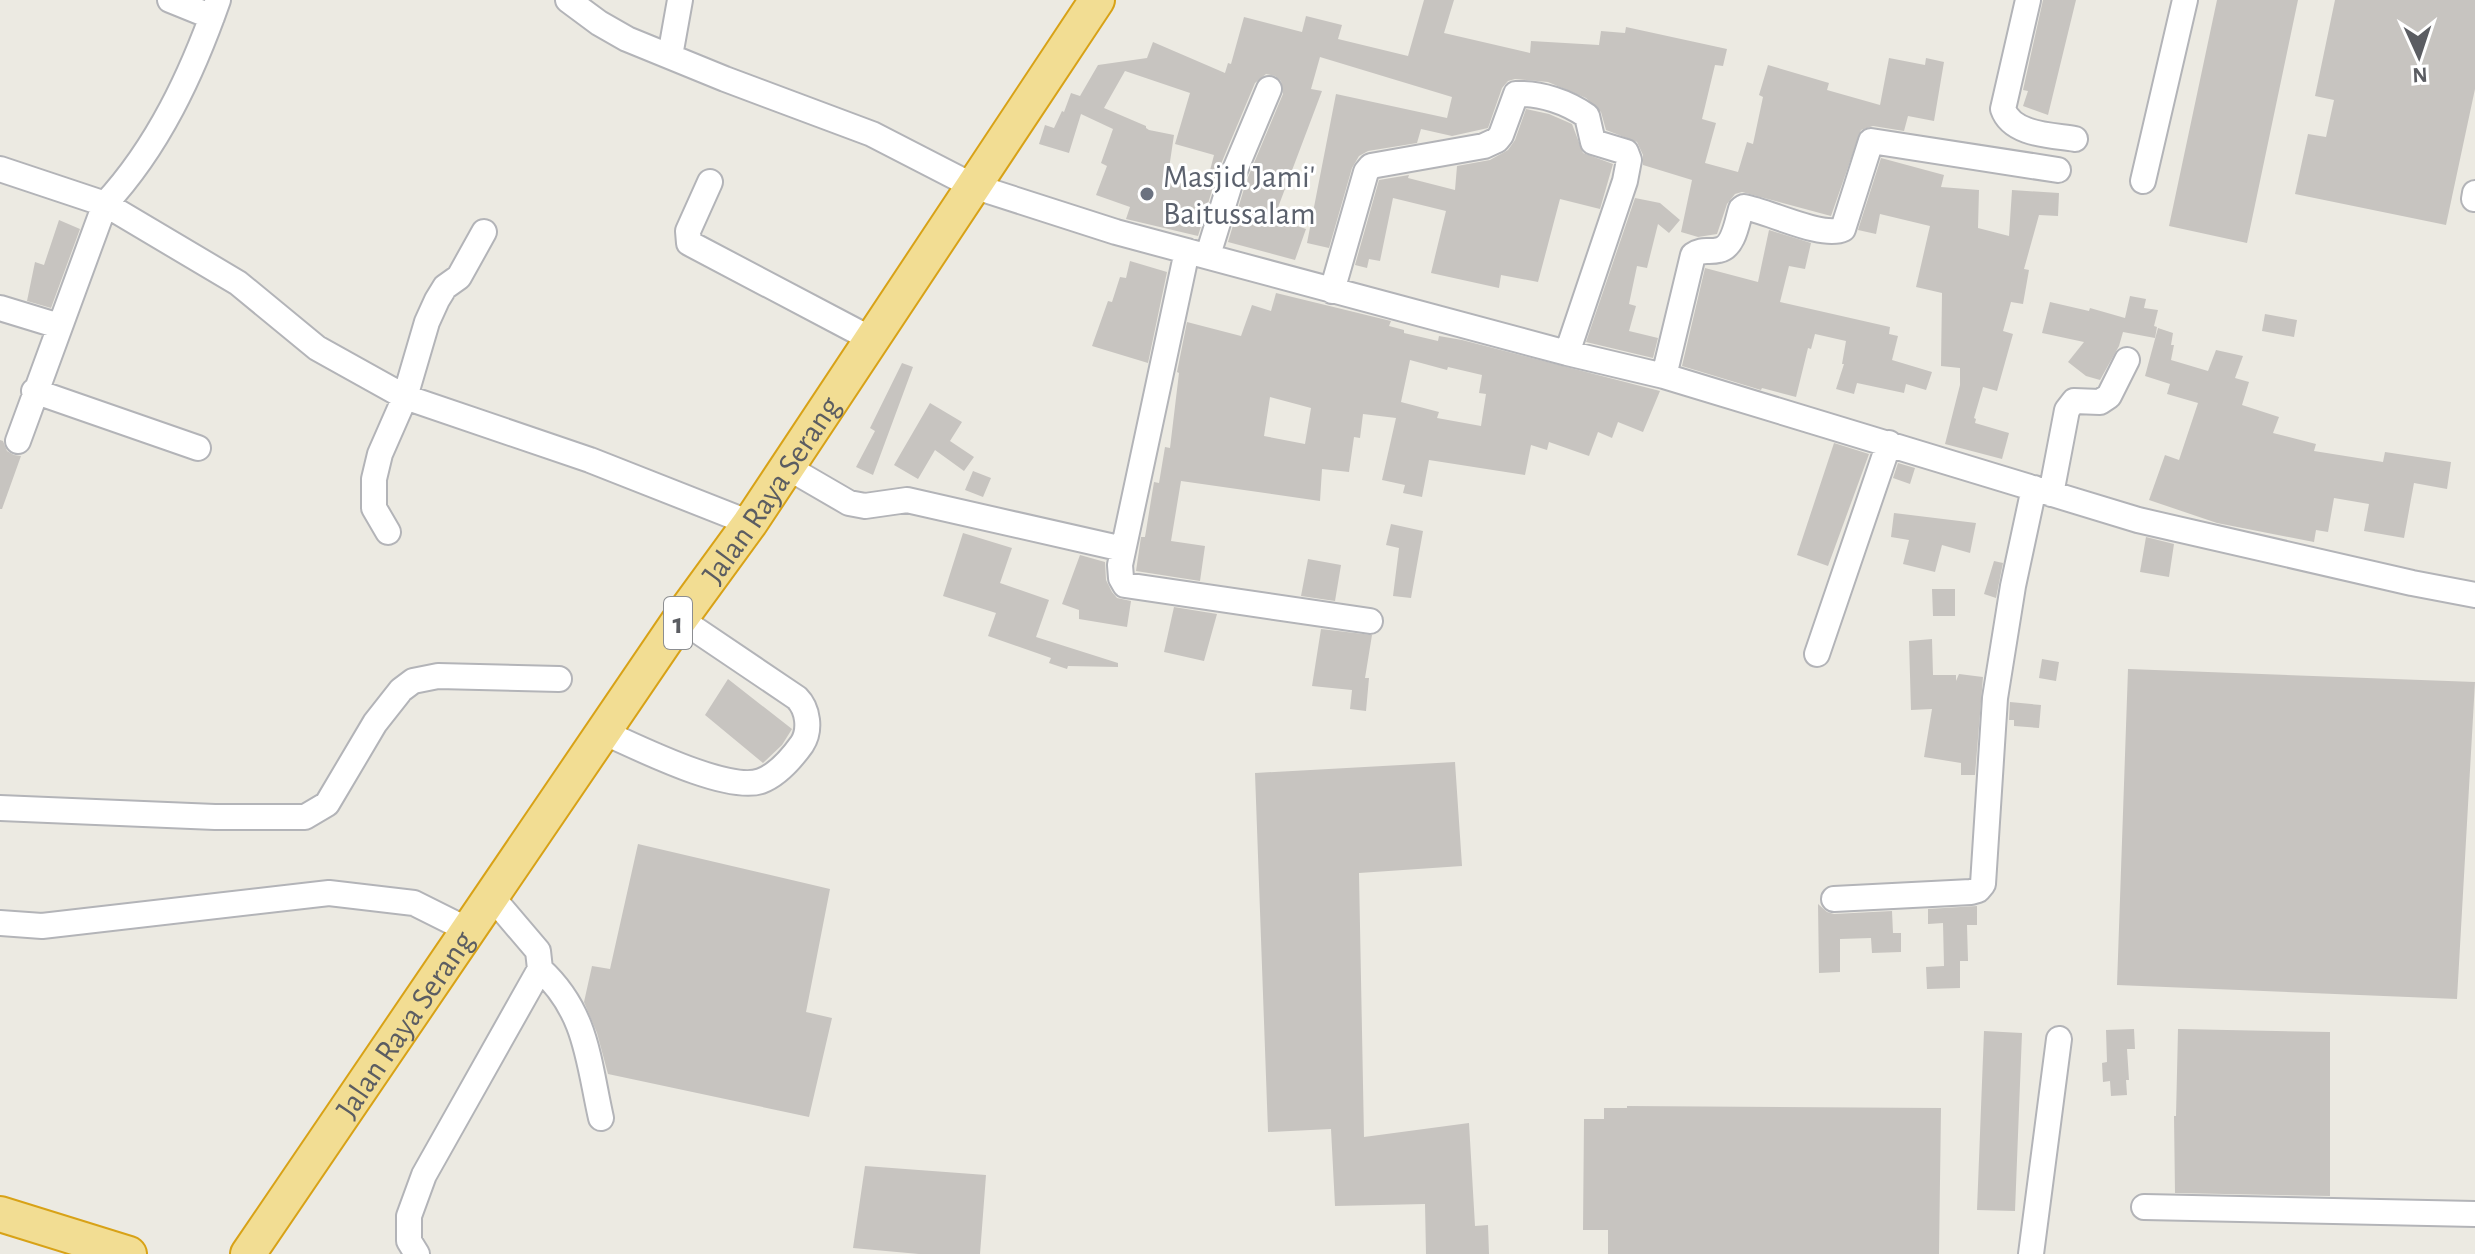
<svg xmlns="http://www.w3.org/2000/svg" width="2475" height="1254" font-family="'Alegreya Sans',sans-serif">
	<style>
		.building { fill: #c7c4c0; fill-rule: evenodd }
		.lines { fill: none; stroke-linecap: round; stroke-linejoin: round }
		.minor-casing { stroke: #b3b4b8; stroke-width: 28 }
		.highway-casing { stroke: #d8a217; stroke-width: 38 }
		.minor { stroke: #fff; stroke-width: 24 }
		.highway { stroke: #f2dd93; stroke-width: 34 }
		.worship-dot { fill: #6b7280; stroke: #fff; stroke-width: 3 }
		.labels { text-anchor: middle; stroke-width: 6; stroke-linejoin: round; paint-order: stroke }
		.shield { fill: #fff; stroke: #8c8e91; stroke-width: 2 }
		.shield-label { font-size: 30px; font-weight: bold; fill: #5b5d62 }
		.worship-label { font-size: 32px; fill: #5b616d; stroke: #fff; text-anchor: start }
		.street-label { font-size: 32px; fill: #5b5d62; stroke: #fff }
	</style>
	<rect width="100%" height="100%" fill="#eceae2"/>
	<path class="building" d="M1424,0H1454L1444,33L1530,53L1531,41L1599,45L1601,31L1625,33L1626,27L1727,49L1723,66L1715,65L1702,119L1716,123L1705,163L1738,172L1747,142L1753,144L1763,97L1759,95L1768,65L1829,83L1827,90L1880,105L1889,58L1925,65L1926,58L1944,62L1934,121L1908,116L1904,131L1873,126L1861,130L1831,216L1742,192L1735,194L1727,204L1717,234L1698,237L1681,232L1692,180L1643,165V155L1637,142L1606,130L1601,112L1586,98L1548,82L1515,79L1508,81L1502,88L1488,128L1452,136L1421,129L1417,143L1368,151L1359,156L1352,168L1329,248L1307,243L1336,94L1447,118L1452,97L1320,57L1311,89L1322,91L1274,218L1306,229L1295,260L1228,242L1246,182L1283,94L1281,81L1275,76L1266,74L1255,83L1218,171L1198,236L1126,219L1130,207L1096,195L1107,166L1101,163L1113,129L1081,114L1069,153L1039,144L1045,125L1054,128L1062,111L1064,112L1071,93L1080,96L1098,65L1147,58L1153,42L1225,73L1228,63L1231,64L1244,17L1302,32L1306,16L1342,25L1338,39L1408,56ZM1125,71L1190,93L1175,144L1214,155L1206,186L1168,175L1174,135L1149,130L1146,128V126L1104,108Z
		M2043,0H2076L2048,115L2023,106L2028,91L2023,90Z
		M2217,0H2298L2247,243L2169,226Z
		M2335,0H2475V89L2446,225L2295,194L2308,134L2326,137L2334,100L2315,96Z
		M1526,109L1549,114L1572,124L1583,153L1613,164L1600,209L1560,199L1538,282L1501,275L1499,288L1431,273L1446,211L1393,198L1380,261L1369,259L1367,268L1355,265L1379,180L1409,175L1408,178L1455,190L1457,166L1490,160L1508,150L1515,140Z
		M1881,158L1944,175L1941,187L1979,190L1978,228L2009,236L2012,190L2059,193L2058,216L2039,215L2024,269L2029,270L2023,304L2011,302L2003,331L2013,334L1997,391L1983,387L1974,418L1976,419L1975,423L2009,433L2002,459L1945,444L1960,385V368L1941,366L1942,293L1916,287L1930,226L1880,214L1876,234L1858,230Z
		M1635,198L1660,203L1680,220L1669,233L1658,224L1647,268L1637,266L1629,304L1636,306L1629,331L1658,338L1653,358L1586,342Z
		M59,220L80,229L51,308L27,301L35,262L44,265Z
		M1769,230L1811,243L1805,269L1789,266L1780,302L1890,327L1889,334L1898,336L1892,360L1932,372L1926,390L1906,384L1904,393L1857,383L1854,394L1836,389L1844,364H1842L1846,341L1815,334L1811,349L1808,348L1796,397L1762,388L1761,390L1682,366L1705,268L1758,282Z
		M1130,261L1167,272L1148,363L1092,346L1108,301L1112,302L1120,277L1126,278Z
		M1276,293L1391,321L1389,326L1404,330V333L1438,341L1439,336L1462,340L1660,391L1643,432L1618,422L1612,438L1598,432L1589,456L1549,442L1547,450L1531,445L1525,475L1429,460L1422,497L1403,493L1405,485L1382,480L1396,418L1363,414L1360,438L1354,437L1349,472L1322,469L1320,501L1181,481L1171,541L1205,546L1200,581L1136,571L1141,537H1145L1154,482L1159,483L1165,447L1170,448L1179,373L1177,372L1187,322L1241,336L1252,305L1271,311ZM1410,360L1447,370L1448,367L1482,375L1479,393L1486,394L1481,426L1437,418L1439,412L1401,402ZM1270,397L1311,408L1305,444L1264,436Z
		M2130,296L2146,299L2144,308L2158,310L2154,326L2157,327L2155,338L2123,332L2119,346L2100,380L2086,376L2068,362L2084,342L2042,333L2050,302L2089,311L2090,308L2125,318Z
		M2265,314L2297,320L2294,337L2262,331Z
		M2158,328L2173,333L2171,345H2174L2171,360L2208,371L2216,350L2243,356L2235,378L2249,382L2242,405L2279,417L2273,433L2316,444L2314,451L2383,462L2385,452L2451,462L2447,489L2414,483L2404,538L2364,531L2369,504L2334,498L2328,532L2316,530L2314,542L2217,523L2149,500L2165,455L2179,460L2198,403L2167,394L2170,384L2145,376Z
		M902,363L913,367L873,475L856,467L875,431L870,428Z
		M930,403L962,422L950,441L974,457L964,471L935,450L918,479L894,465Z
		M0,440L3,441L7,451L14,455L21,456L2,509H0Z
		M1834,443L1869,454L1828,566L1797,555Z
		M1898,463L1915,468L1910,484L1893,478Z
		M973,471L991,478L983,497L965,490Z
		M1894,513L1976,523L1970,553L1942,545L1935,572L1903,564L1909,540L1891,537Z
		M1391,524L1423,531L1411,598L1393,596L1399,548L1386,545Z
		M963,533L1012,548L1000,583L1049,600L1036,637L1118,663V667L1068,666L1067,669L1049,663L1051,658L988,636L996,613L943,596Z
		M2146,537L2174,544L2169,577L2140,572Z
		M1080,555L1105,562L1106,580L1112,592L1117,598L1131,601L1127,627L1079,619V610L1062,604Z
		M1308,559L1341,565L1335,601L1301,596Z
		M1994,561L2003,563L1996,598L1984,594Z
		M1932,589H1955V616H1933Z
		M1174,607L1217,614L1204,661L1164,652Z
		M1321,629L1372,635L1365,678H1369L1366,711L1350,709L1352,690L1312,686Z
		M1932,639L1933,675H1956V681L1959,674L1983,677L1975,775H1961V763L1924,757L1932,709L1911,710L1909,641Z
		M2042,659L2059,662L2056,681L2039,678Z
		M2128,669L2475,682L2457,999L2117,985Z
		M728,679L792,729L782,745L763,763L705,715Z
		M2010,702L2041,705L2039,728L2014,726V720H2009Z
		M1455,762L1462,866L1359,873L1364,1137L1469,1123L1475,1226L1488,1225L1489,1254H1426L1425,1204L1335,1206L1331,1129L1268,1132L1255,773Z
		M638,844L830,889L806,1012L832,1018L809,1117L608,1074L597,1033L584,1002L592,966L610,969Z
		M1818,904L1827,912L1834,914L1892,911L1893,933H1901V952L1872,953L1871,938L1840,939V972L1819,973Z
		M1977,906V925H1967L1968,961H1960V988L1927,989L1926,967L1944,966L1943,923L1928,924V909Z
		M2134,1029L2135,1049H2127L2129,1080H2126L2127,1095L2111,1096L2110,1081L2103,1082L2102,1063L2107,1062L2106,1030Z
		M2178,1029L2330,1032V1196L2175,1193L2174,1116H2176Z
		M1984,1031L2022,1033L2015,1211L1977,1210Z
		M1627,1106L1941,1108L1939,1254H1608V1230H1583L1584,1119H1604V1108H1627Z
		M865,1166L986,1175L980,1254H919L853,1248Z"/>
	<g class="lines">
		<defs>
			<path id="minor" d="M170,0L212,17
				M568,0L599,23L627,39L725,79L872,134L973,186L1116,232L1567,353L1664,376L2138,520L2412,583L2475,595
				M2028,0L2003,109C2012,135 2051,135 2075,139
				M670,56L680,0
				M0,169L105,204L238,283L317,348L405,397L590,460L750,523
				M2143,181L2185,0
				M710,182L688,231L689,243L871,339
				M2474,199L2475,193
				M1187,251L1120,565L1121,578L1125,585L1370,621
				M1208,255L1232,177L1269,89
				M1332,291L1366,172L1371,166L1484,146L1497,140L1501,135L1516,94C1541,93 1567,102 1587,116L1593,142L1626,152L1629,160L1625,181L1567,353
				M0,308L59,326
				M1664,376L1693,255C1703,248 1708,253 1719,250C1734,247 1737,222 1741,209L1744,207C1768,211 1823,239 1843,229L1871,141L2058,170
				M34,391L198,448
				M18,441L105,204C158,147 192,74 218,0
				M787,467L849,503L865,506L907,500L1123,549
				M2051,494L2067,410L2074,401L2100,402L2109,396L2127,360
				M388,532L374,508V479L380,454L405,397L427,322L437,300L445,287L459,277L484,232
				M1817,654L1889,443
				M603,732C637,747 728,793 761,781C777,775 792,758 802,744C811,730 808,709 797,698L680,619
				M0,808L215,817H305L327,804L375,723L401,690L413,681L438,676L559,679
				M1834,899L1971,892L1978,890L1983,884L1995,698L2013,586L2034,488
				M0,923L42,926L329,893L414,903L470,931
				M540,969C587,1012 588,1060 601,1118
				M2144,1207L2475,1214
				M417,1254L409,1241V1216L424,1175L540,969L538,951L492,897
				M2031,1254L2059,1039"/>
			<g id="highway">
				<path d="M0,1214L129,1254"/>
				<path id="s1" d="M248,1254L680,619L750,523L1097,0"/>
			</g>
		</defs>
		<use href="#minor" class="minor-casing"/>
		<use href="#highway" class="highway-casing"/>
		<use href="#minor" class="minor"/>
		<use href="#highway" class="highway"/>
	</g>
	<circle class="worship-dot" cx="1147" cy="194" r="8"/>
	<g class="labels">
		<rect class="shield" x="664" y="597" width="28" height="52" rx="6"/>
		<g class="shield-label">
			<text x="678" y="633">1</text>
		</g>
		<g class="worship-label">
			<text x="1163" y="187">Masjid Jami'<tspan x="1163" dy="37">Baitussalam</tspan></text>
		</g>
		<g class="street-label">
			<text dy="11" stroke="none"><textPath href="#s1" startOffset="926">Jalan Raya Serang</textPath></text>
			<text dy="11" stroke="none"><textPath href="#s1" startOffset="278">Jalan Raya Serang</textPath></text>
		</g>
	</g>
	<g transform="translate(2419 56) rotate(177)" stroke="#ffffff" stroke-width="6" paint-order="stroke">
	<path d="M0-6L14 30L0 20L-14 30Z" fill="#5b5d62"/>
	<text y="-12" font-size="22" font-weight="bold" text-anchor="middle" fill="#5b5d62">N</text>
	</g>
</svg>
